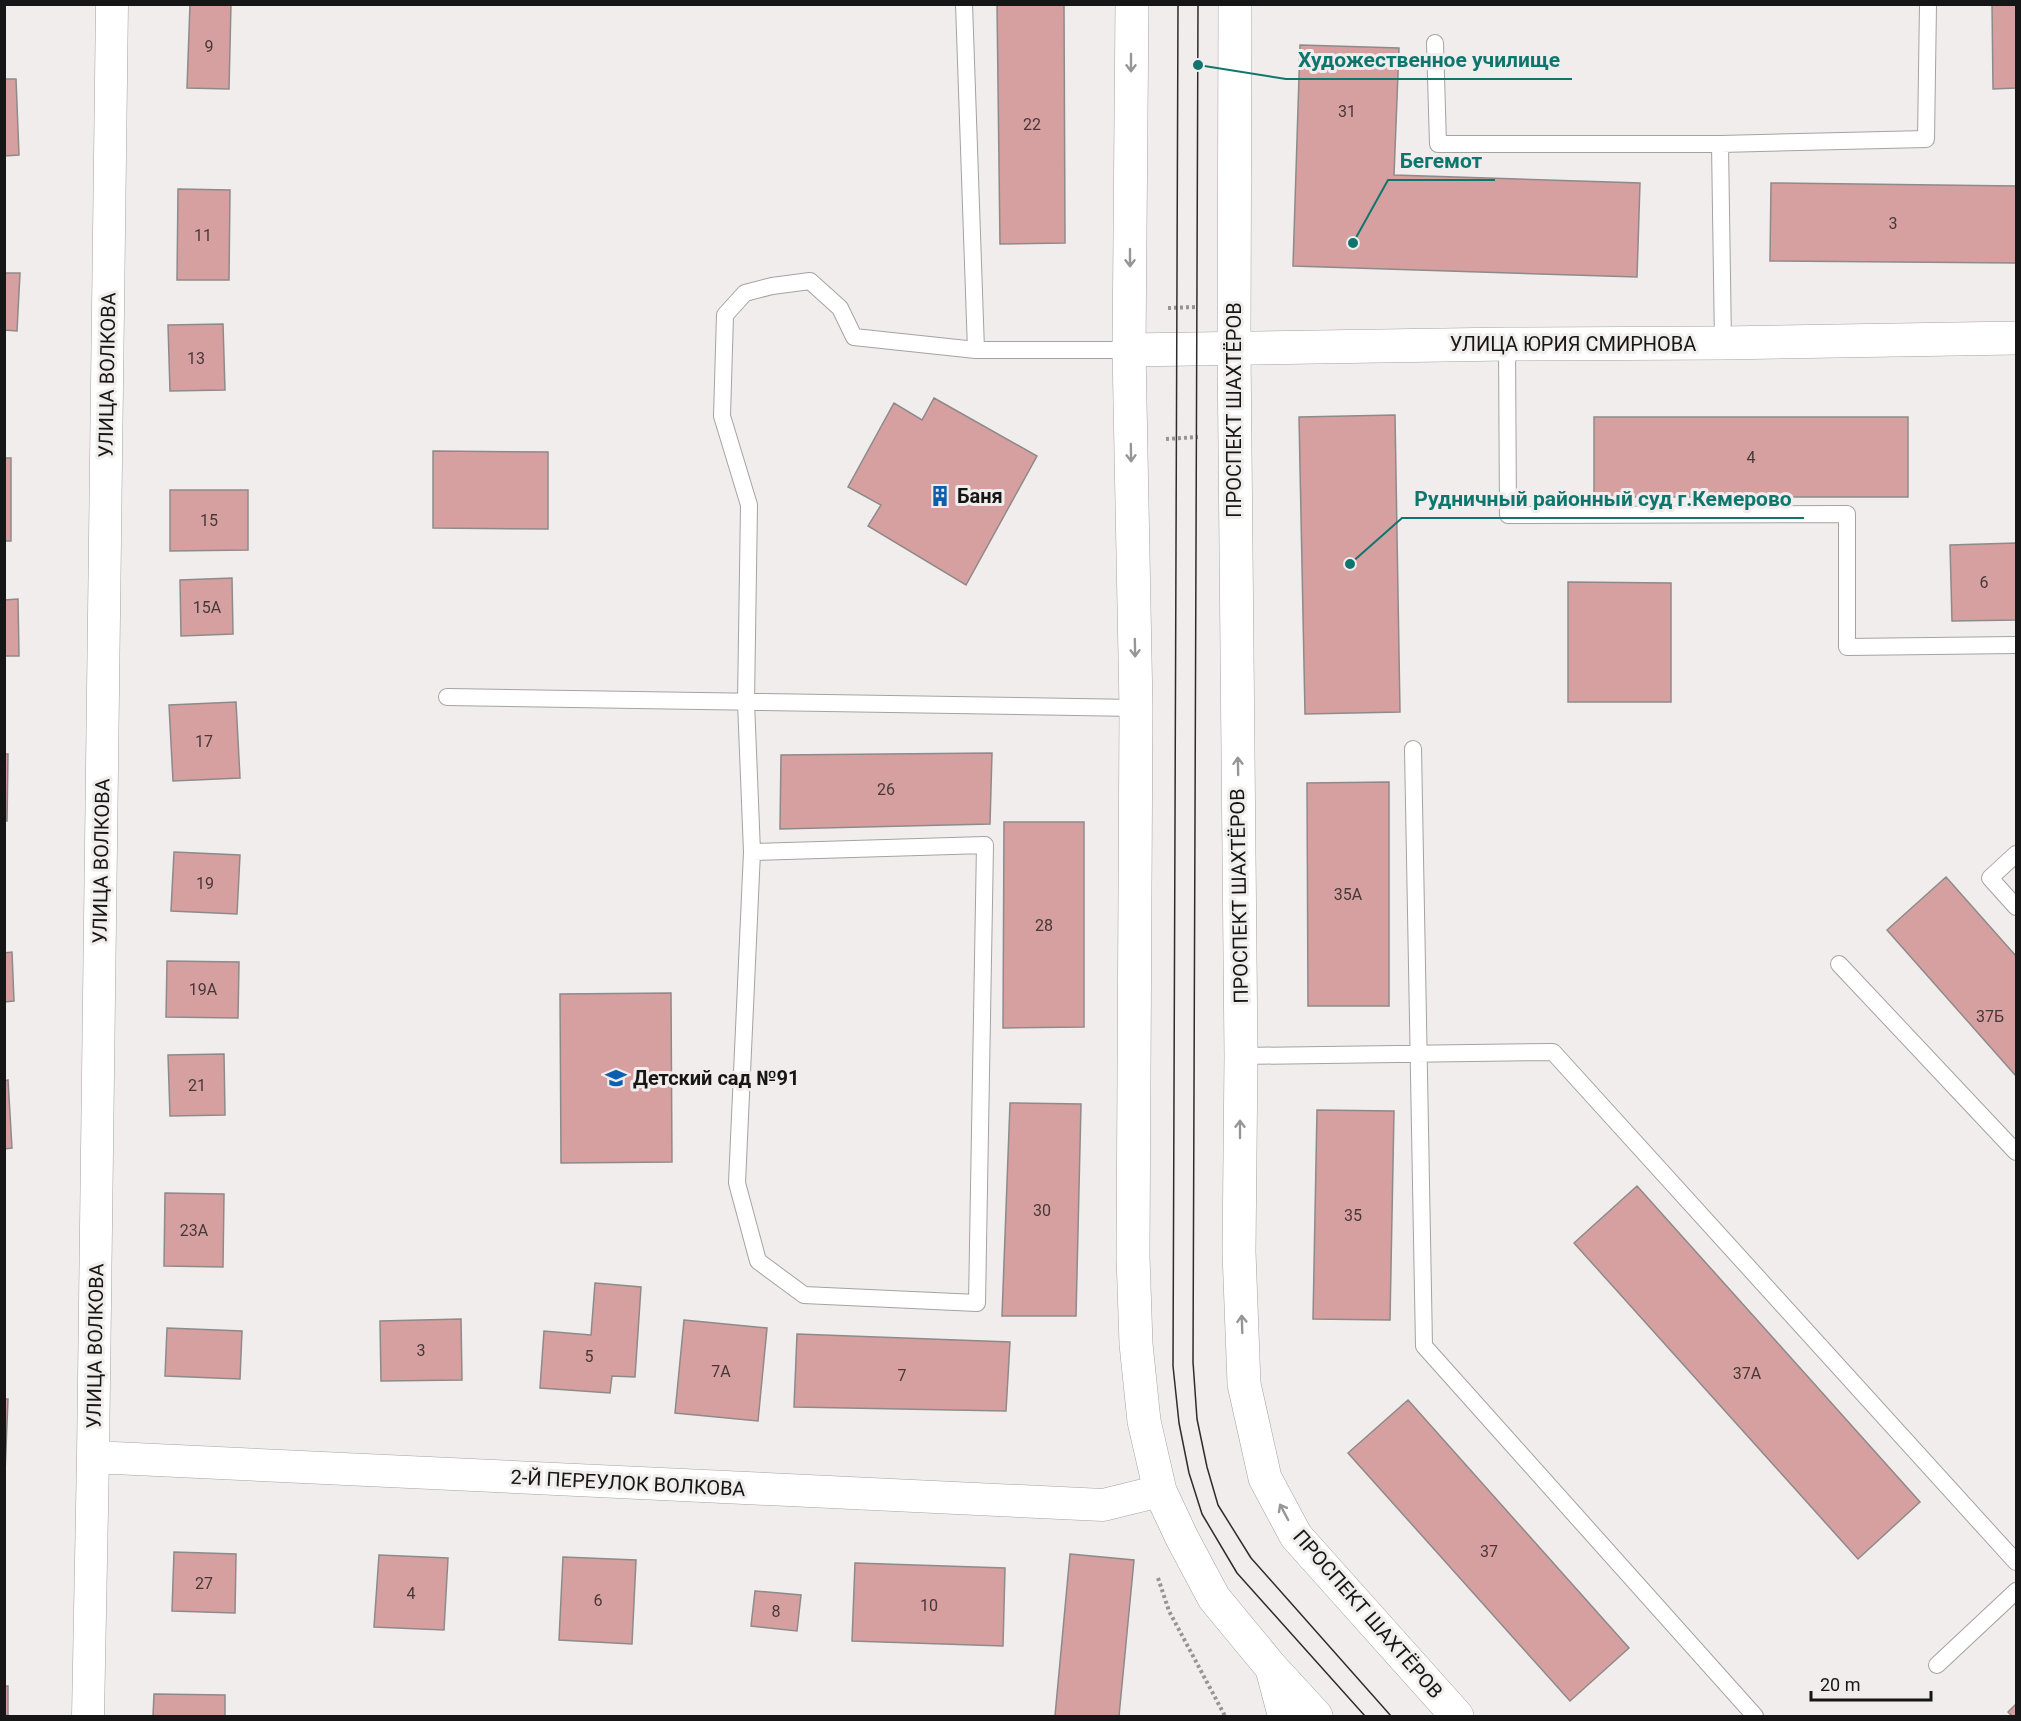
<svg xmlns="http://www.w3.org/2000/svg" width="2021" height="1721" font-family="Roboto,sans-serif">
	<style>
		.building { fill: #d7a0a0; stroke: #8e8a8a; stroke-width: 1.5 }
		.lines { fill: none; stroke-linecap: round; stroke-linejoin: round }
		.service-casing { stroke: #a6a2a2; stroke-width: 18 }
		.minor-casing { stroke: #a6a2a2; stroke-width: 33 }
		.tertiary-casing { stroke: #a6a2a2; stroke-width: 34 }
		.primary-casing { stroke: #a6a2a2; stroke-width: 34 }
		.path { stroke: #979494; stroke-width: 4; stroke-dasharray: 3 3; stroke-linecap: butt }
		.service { stroke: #fff; stroke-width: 16 }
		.minor { stroke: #fff; stroke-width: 32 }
		.tertiary { stroke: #fff; stroke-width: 33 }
		.primary { stroke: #fff; stroke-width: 33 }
		.tram { stroke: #2e2c2c; stroke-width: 1.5 }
		.oneway { stroke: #979696 }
		.labels { text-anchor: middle; stroke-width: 6; stroke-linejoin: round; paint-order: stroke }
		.number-label { font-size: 16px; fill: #473838 }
		.street-label { font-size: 20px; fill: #171616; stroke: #f1eded }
		.poi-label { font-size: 20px; font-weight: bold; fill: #171616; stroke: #f1eded; text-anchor: start }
		.leader { fill: none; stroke: #0f766e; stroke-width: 2 }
		.callout-dot { fill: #0f766e; stroke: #f1eded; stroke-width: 2 }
		.callout-label { font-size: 21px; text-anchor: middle; font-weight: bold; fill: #0f766e; stroke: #f1eded; stroke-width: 6; stroke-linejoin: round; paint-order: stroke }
	</style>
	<rect width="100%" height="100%" fill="#f1eded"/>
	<path class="building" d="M190,4H231L229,89L187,88Z
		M997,4H1064L1065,243L1000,244Z
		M1992,4H2016V88L1993,89Z
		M1300,45L1399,48L1394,175L1640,183L1637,277L1293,266Z
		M4,79H16L19,155L4,156Z
		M1771,183L2016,186V263L1770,261Z
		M178,189L230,190L229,280H177Z
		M4,273H20L17,331L4,330Z
		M223,324L225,390L170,391L168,325Z
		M934,398L1037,456L966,585L868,526L881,505L848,487L894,403L922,420Z
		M1395,415L1400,712L1305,714L1299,417Z
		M1594,417H1908V497H1594Z
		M433,451L548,452V529L433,528Z
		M4,458H11V541H4Z
		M170,490H248V550L170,551Z
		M2016,543V620L1952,621L1950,545Z
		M232,578L233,634L181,636L180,580Z
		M1568,582L1671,583V702H1568Z
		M18,599L19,656H4V600Z
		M236,702L240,778L173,781L169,705Z
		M992,753L990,824L780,829L781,755Z
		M4,754H8L7,821H4Z
		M1389,782V1006H1308L1307,783Z
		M1004,822H1084V1027L1003,1028Z
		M174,852L240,855L237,914L171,911Z
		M1946,877L2016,956V1076L1887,930Z
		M12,952L14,1001L4,1002V953Z
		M167,961L239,962L238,1018L166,1017Z
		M671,993L672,1162L561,1163L560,994Z
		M224,1054L225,1115L170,1116L168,1055Z
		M8,1080L12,1148L4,1149V1081Z
		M1010,1103L1081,1104L1076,1316H1002Z
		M1317,1110L1394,1111L1390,1320L1313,1319Z
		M1637,1186L1920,1502L1858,1559L1574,1243Z
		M165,1193L224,1194L223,1267L164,1266Z
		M595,1283L641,1287L635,1377L612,1376L610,1393L540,1388L544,1331L591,1335Z
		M461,1319L462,1380L381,1381L380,1321Z
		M684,1320L767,1328L758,1421L675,1413Z
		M167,1328L242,1331L240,1379L165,1376Z
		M797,1334L1010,1342L1006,1411L794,1407Z
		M4,1399H8L5,1473H4Z
		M1408,1400L1629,1648L1570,1701L1348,1453Z
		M174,1552L236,1554L235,1613L172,1611Z
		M1070,1554L1134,1560L1119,1716H1055Z
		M379,1555L448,1558L444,1630L374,1627Z
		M563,1557L636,1560L632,1644L559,1640Z
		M855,1563L1005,1568L1003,1646L852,1641Z
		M755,1591L801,1595L797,1631L751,1626Z
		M4,1686H8V1716H4Z
		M154,1694L225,1695V1716H153Z
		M2016,1704V1716H2012L2008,1712Z"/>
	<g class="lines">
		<defs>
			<path id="service" d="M964,4L976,350H1129
				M1435,43L1438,144H1720L1926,139L1928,4
				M1720,144L1723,343
				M1507,344L1508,515L1847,514V647L2016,645
				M447,697L1136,708
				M1413,749L1424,1346L1755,1716
				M752,852L985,845L977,1303L804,1295L758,1261L737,1183L752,852L746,702L749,505L722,416L725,315L745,293L772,286L810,281L840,308L854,337L976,350
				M2016,854L1990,878L2016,907
				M1839,964L2016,1152
				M1241,1056L1553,1052L2016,1562
				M1937,1665L2016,1591"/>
			<path id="minor" d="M93,1457L1103,1505L1160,1491
				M1271,1667L1284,1716
				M88,1716L93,1457L112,4"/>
			<path id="tertiary" d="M1129,350L1507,344L1723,343L2016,338"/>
			<path id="primary" d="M1132,4L1129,350L1136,708L1133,1256L1136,1344L1144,1421L1160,1491L1182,1538L1214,1598L1271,1667L1316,1716
				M1235,4L1234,347L1241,1056L1239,1252L1244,1384L1265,1478L1296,1536L1457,1716"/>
		</defs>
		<use href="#service" class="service-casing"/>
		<use href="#minor" class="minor-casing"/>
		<use href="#tertiary" class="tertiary-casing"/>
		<use href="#primary" class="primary-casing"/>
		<path class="path" d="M1168,308L1196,307
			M1166,439L1198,437
			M1158,1578L1169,1611L1225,1716"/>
		<use href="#service" class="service"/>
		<use href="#minor" class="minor"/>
		<use href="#tertiary" class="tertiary"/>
		<use href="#primary" class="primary"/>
		<path class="tram" d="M1178,4L1173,1366L1179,1423L1189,1473L1202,1514L1237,1573L1365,1716
			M1198,4L1193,1362L1197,1419L1207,1467L1218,1505L1251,1558L1391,1716"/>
	</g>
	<defs><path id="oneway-shaft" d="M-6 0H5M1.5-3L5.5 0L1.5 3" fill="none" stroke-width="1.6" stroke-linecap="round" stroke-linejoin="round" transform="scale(1.5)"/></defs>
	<g class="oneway">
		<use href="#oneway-shaft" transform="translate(1131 63) rotate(90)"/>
		<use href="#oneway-shaft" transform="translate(1130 258) rotate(90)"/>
		<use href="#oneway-shaft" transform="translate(1131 453) rotate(89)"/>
		<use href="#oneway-shaft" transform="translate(1135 648) rotate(89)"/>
		<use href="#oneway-shaft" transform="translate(1238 766) rotate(-91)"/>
		<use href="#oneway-shaft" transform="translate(1240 1129) rotate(-90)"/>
		<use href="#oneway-shaft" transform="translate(1242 1324) rotate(-92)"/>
		<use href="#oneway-shaft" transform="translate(1284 1512) rotate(-118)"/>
	</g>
	<defs>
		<symbol id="building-bare" viewBox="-9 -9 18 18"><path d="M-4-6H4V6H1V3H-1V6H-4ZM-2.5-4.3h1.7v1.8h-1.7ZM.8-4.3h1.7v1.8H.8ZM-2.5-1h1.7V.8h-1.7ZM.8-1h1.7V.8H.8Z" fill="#0c5fae" stroke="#f1eded" stroke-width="2.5" paint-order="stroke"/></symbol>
		<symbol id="school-bare" viewBox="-9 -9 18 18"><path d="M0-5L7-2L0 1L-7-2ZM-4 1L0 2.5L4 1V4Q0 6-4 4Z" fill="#0c5fae" stroke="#f1eded" stroke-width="2.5" paint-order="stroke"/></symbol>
	</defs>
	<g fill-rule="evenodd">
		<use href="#building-bare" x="925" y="481" width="30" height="30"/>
		<use href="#school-bare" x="601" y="1063" width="30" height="30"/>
	</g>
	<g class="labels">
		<g class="number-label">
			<text x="209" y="52">9</text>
			<text x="1347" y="117">31</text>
			<text x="1032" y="130">22</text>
			<text x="1893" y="229">3</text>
			<text x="203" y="241">11</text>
			<text x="196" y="364">13</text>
			<text x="1751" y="463">4</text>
			<text x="209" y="526">15</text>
			<text x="1984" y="588">6</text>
			<text x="207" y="613">15А</text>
			<text x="204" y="747">17</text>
			<text x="886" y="795">26</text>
			<text x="205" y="889">19</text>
			<text x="1348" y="900">35А</text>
			<text x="1044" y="931">28</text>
			<text x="203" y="995">19А</text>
			<text x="1990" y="1022">37Б</text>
			<text x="197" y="1091">21</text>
			<text x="1042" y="1216">30</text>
			<text x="1353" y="1221">35</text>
			<text x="194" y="1236">23А</text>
			<text x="421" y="1356">3</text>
			<text x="589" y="1362">5</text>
			<text x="721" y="1377">7А</text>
			<text x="1747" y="1379">37А</text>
			<text x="902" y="1381">7</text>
			<text x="1489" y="1557">37</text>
			<text x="204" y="1589">27</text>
			<text x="411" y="1599">4</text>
			<text x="598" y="1606">6</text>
			<text x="929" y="1611">10</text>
			<text x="776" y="1617">8</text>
		</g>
		<g class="street-label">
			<text x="1573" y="351">УЛИЦА ЮРИЯ СМИРНОВА</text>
			<text transform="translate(107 375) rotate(-89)" y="7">УЛИЦА ВОЛКОВА</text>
			<text transform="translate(1234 410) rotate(-90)" y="7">ПРОСПЕКТ ШАХТЁРОВ</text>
			<text transform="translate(101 861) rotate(-89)" y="7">УЛИЦА ВОЛКОВА</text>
			<text transform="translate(1239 896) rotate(-91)" y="7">ПРОСПЕКТ ШАХТЁРОВ</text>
			<text transform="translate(95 1346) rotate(-89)" y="7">УЛИЦА ВОЛКОВА</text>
			<text transform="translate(628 1483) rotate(3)" y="7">2-Й ПЕРЕУЛОК ВОЛКОВА</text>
			<text transform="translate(1368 1614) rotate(49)" y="7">ПРОСПЕКТ ШАХТЁРОВ</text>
		</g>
		<g class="poi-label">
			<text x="957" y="503">Баня</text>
			<text x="633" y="1085">Детский сад №91</text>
		</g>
	</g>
	<path class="leader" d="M1198 65L1286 79H1572M1353 243L1388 180H1495M1350 564L1402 518H1804"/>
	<g class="callout-dot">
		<circle cx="1198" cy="65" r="6"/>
		<circle cx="1353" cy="243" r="6"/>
		<circle cx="1350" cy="564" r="6"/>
	</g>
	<g class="callout-label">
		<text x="1429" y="67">Художественное училище</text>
		<text x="1441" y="168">Бегемот</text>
		<text x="1603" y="506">Рудничный районный суд г.Кемерово</text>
	</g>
	<rect width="2021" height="1721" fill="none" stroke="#171616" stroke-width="12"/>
	<path d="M1811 1691v9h120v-9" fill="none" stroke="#171616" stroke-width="3"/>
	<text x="1820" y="1691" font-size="18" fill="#171616" stroke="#f1eded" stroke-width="4.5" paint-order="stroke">20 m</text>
</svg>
